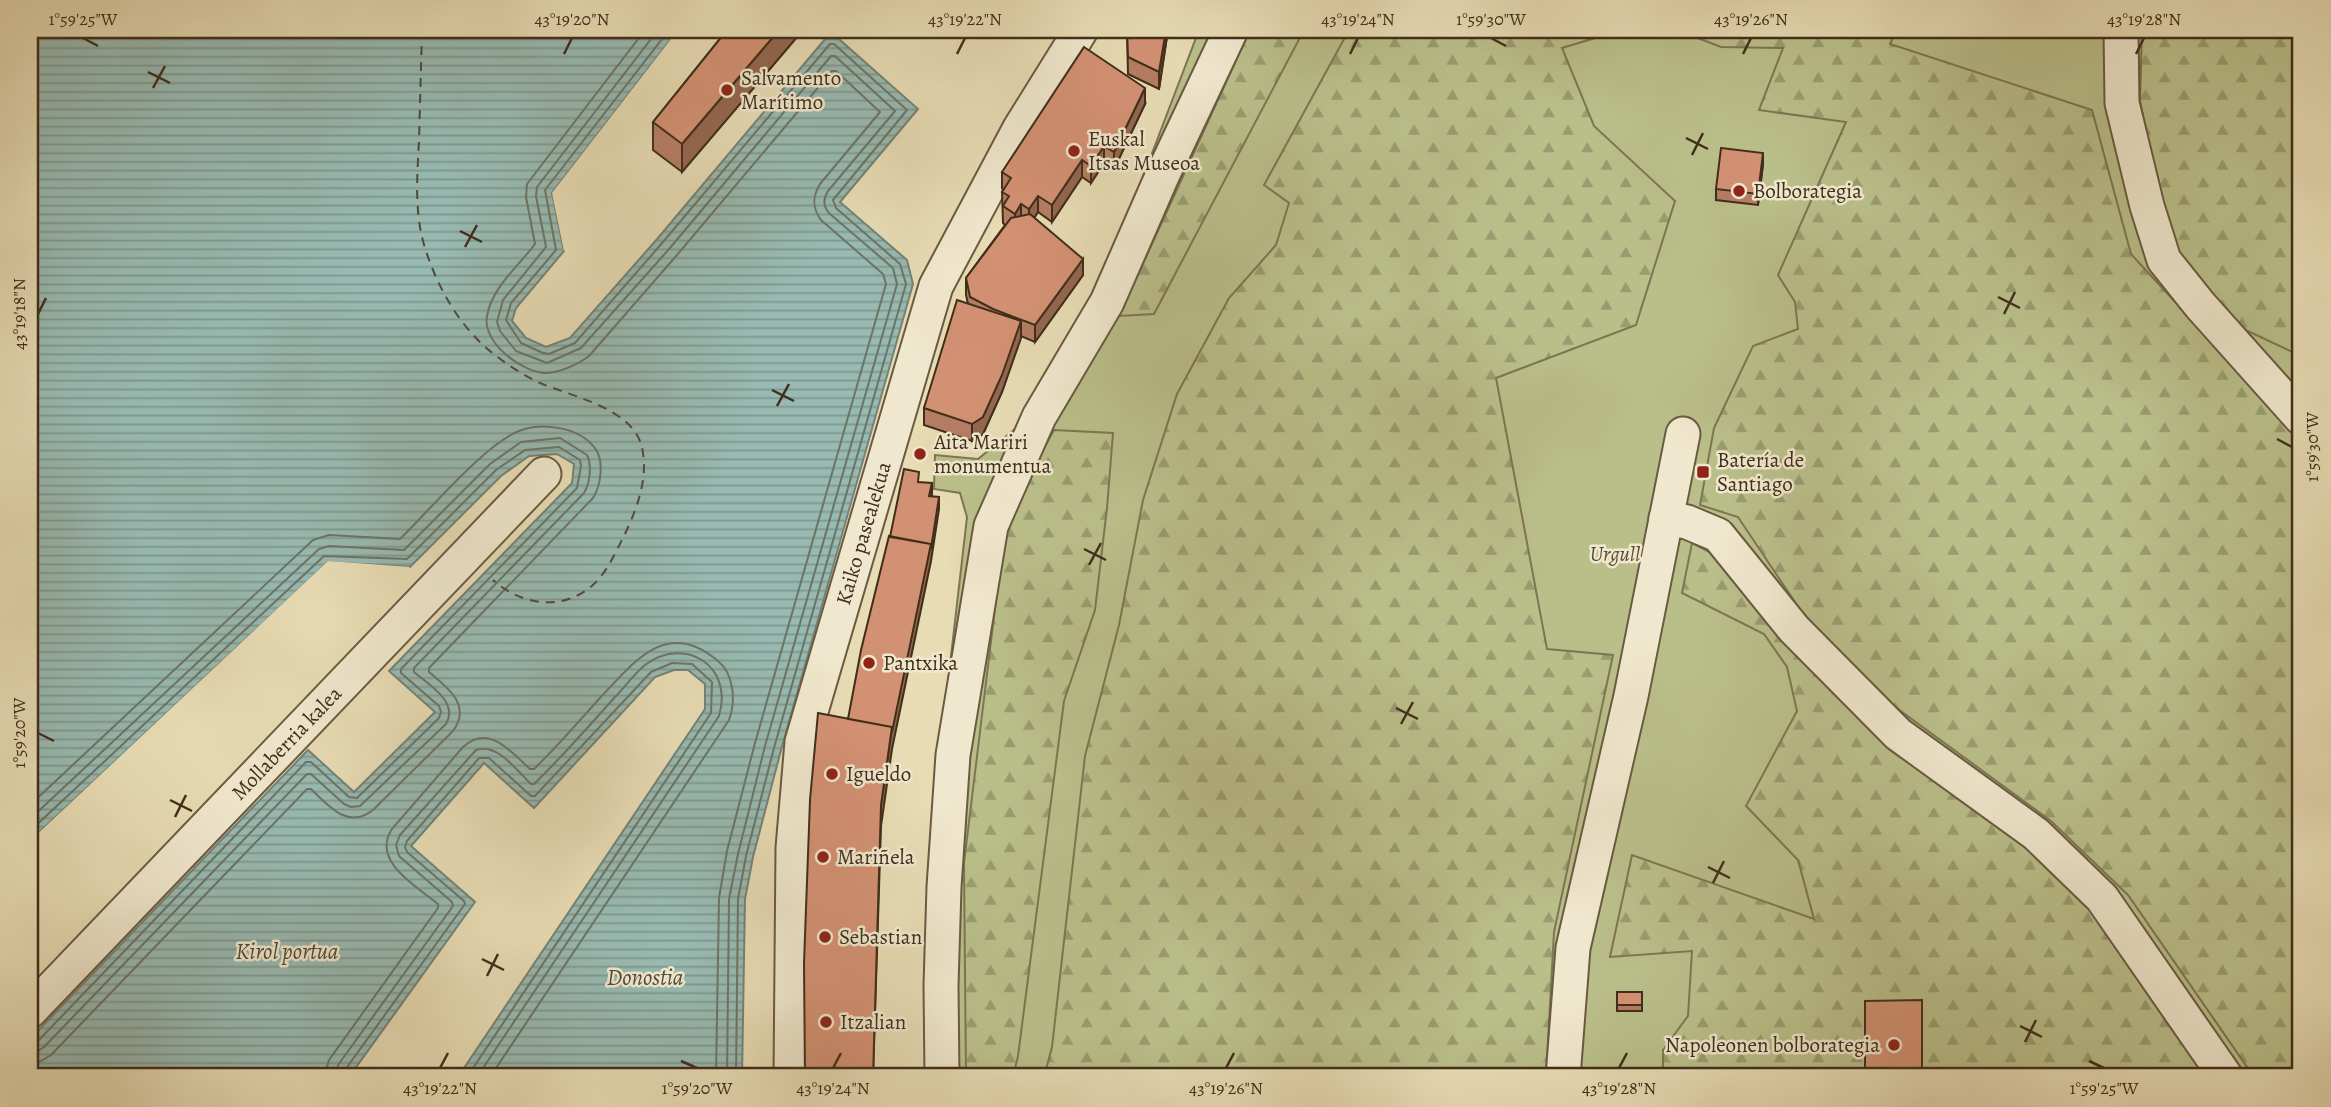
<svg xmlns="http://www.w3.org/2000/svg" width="2331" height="1107" font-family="Alegreya,serif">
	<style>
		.green { fill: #babf8a; stroke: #7d7652; stroke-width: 2 }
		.forest { fill: url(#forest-firs); stroke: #7d7652; stroke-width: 2 }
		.water { fill: url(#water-rules); stroke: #758276; stroke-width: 2 }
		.pier { fill: #e8dcb4 }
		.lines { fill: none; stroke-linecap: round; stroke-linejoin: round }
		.shore { stroke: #6c7466; stroke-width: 2 }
		.ferry { stroke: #524a39; stroke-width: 2; stroke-dasharray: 9 7; stroke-linecap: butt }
		.street-casing { stroke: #6a5a41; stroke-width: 37 }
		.street { stroke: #f0e8ce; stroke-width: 33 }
		.wall { fill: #b57d63; stroke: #402e1b; stroke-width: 2 }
		.shaded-wall { fill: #946650; stroke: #402e1b; stroke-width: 2 }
		.building { fill: #d39173; stroke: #402e1b; stroke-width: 2 }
		.ticks { fill: none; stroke: #402e1b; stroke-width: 2.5 }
		.poi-dot { fill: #8f2418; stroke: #f0e8ce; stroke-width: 2.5 }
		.labels { text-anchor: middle; stroke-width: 5; stroke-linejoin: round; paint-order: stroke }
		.poi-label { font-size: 21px; fill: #402e1b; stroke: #f0e8ce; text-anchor: start }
		.street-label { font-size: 21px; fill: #402e1b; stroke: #f0e8ce }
		.park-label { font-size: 21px; font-style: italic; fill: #584b31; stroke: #f0e8ce }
		.water-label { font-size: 23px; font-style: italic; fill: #524a39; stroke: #f0e8ce }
		.neatline { fill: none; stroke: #402e1b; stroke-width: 2.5 }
		.ticks-label { font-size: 18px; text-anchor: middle; fill: #402e1b }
	</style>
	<defs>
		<pattern id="forest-firs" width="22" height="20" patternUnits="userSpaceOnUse" patternTransform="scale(1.75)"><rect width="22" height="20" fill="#babf8a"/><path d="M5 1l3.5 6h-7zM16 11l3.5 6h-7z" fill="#999c70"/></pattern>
		<pattern id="water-rules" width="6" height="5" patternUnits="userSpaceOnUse" patternTransform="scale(1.75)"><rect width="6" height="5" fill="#98bab2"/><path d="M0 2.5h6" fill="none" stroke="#7d9890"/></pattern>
	</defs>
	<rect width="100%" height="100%" fill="#e8dcb4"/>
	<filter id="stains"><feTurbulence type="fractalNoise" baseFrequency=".00286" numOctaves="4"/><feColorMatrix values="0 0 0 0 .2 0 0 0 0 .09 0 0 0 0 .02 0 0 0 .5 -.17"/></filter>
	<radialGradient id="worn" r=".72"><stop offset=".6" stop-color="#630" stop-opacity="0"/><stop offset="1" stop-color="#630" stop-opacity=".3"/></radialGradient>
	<path class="green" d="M1199,30H2301V1077H929L942,734L967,517L960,493L934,489L935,455L978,459L1015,429L1103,282Z"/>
	<path class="forest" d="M1250,30H1304L1154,314L1119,316Z
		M1349,30H1622L1562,48L1594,126L1675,201L1636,325L1496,378L1547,649L1613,655L1554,932L1546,1077H1044L1052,1047L1085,756L1119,625L1143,500L1177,394L1229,298L1276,245L1289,203L1264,185Z
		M1677,30H1897L1890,44L2092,110L2131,254L2301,439V1077H2254L2128,895L2051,821L1883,698L1805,617L1738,517L1700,505L1714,428L1753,346L1798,329L1795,302L1778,275L1846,122L1759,110L1783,48L1721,47Z
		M2142,30H2301V356L2239,327L2170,246L2140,101Z
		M1054,430L1113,433L1107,508L1095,610L1064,701L1018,1056L1013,1077H966L964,863L1006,518Z
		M1692,543L1725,560L1806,662L1890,750L2029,844L2101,919L2212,1077H1663V1050L1688,1016L1692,951L1610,957L1632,855L1814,919L1798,860L1746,806L1797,711L1787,667L1764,634L1682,593Z"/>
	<path class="water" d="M30,30H678L552,193L564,251L516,308L512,321L526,338L546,347L570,338L658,238L831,32L918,109L840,202L907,260L913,284L781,750L753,857L745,899L742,1077H458L705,709V684L688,670H674L655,677L534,808L484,763L411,846L475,902L349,1077H30V1039L308,750L354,792L435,712L389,671L572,483L574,464L557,454L529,456L501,476L410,567L328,562L30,841Z"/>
	<path class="pier" d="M678,30H682L556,194L567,248L564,251L552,193Z
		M328,561L410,567L407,570L329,565L30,844V841Z"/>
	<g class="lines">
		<path class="shore" d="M645,30L527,184L526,197L535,244C518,267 492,287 487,316C482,342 520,371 544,373C557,374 579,364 589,356L677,255L832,71H836L880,112L820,184C812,197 812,208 821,220L883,274L886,284L755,743L727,851L719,898L716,1077
			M658,30L537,187L536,196L546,247L503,300L497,322L500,331L516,351L547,363L581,348L670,248L831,56H835L895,111L828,191C823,199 823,207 830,214L893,268L897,284L765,746L738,854L729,899L727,1077
			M669,30L545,190L556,250L511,303L506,320L521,343L543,353L549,354L575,343L663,242L830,44H834L907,110L833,200L836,208L900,264L906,284L774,748L746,856L738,899L736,1077
			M30,805L313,540L329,535L400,539C429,511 484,445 519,431C543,422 578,427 594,447C605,460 601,485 593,498L429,668V672C448,688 472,705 453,731L373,810C348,830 329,806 311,789H307L51,1055L41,1061L30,1063
			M30,819L319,549L329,546L404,550L490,464L521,442L560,438L587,455C592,466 590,483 584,493L414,668V672C429,685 459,702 446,724L360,806L351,807L344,804L311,774H307L44,1047L38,1051L30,1052
			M30,831L324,556L407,559L496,470L525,450L559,447L580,460L581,466L577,488L401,669V673L439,706L441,712L439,718L357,798L349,797L311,762H306L38,1041L30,1043
			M324,1077L329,1060L438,908V904C416,886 371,861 392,829L463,747C489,723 511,752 530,769H534C557,747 578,722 600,698C634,662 667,617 718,661C734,674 736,701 729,720L490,1077
			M335,1077L338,1065L453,906L452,902L399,856L396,845L400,835L476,750C497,742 517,771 531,784H534C563,756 589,726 615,697C625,687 634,674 645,665C685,635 734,666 719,716L477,1077
			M343,1077L345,1070L465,904L464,901L407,852L405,847L407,841L479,758H489L531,796H535L651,672L672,663L692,664L712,682L711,713L467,1077"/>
		<path class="ferry" d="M422,30C421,67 420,104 419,141C417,178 414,216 426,251C439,291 462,330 495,355C509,366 525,376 540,383C571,396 630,408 641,444C650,475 637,509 624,536C616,551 609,568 597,581C567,612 523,607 493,580"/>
		<defs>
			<g id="street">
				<path d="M2121,30L2122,103L2147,206L2164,260L2200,305L2301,418"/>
				<path d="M1666,518L1687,522L1718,535L1794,629L1898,734L2036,834L2102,898L2226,1077"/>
				<path id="s1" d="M30,1011L544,474"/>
				<path id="s2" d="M791,1077L793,848L802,742L936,286L1020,128L1081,30"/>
				<path d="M942,1077L941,985L944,887L953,755L991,526L1039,417L1107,302L1163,174L1231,30"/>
				<path d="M1563,1077L1573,948L1631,696L1683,434"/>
			</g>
		</defs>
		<use href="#street" class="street-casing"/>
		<use href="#street" class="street"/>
	</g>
	<path class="wall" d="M727,30H803L682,172L653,150V122Z
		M1127,30H1168L1159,89L1128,74Z
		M1145,104L1114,169L1104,163L1091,183L1082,177L1052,222L1038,212L1034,218L1083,275L1035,342L1021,336L1002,392L983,434L972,441L924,425V408L968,304L966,295V278L1005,225L1003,223L1002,192L1003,190L1002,188V172Z
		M1763,164L1758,205L1716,200V189Z
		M1617,992H1642V1011H1617Z"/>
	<path class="shaded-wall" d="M779,30H803L682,172V144Z
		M1166,30H1168L1159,89V72Z
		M1145,88V104L1114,169V152Z
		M1104,146V163L1091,183V166Z
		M1763,153V164L1758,205V194Z
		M1082,160V177L1052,222V205Z
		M1038,196V212L1029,226V209Z
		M1021,204V221L1015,231V214Z
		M1083,259V275L1035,342V325Z
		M1021,321V338L1002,392L983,434L972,441V424Z
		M932,483V495L929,508V496Z
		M939,497V509L931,561L892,749L881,826L873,1077L881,805L892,727Z"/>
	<path class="building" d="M727,30H779L682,144L653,122Z
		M1127,30H1166L1159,72L1128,57Z
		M1084,47L1145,88L1114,152L1104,146L1091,166L1082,160L1052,205L1038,196L1029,209L1021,204L1015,214L1003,206L1009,196L1002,192L1011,178L1002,172Z
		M1721,148L1763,153L1758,194L1716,189Z
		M1030,214L1083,259L1035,325L993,309L970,297L966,278L1011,218Z
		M957,300L1021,321L1002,375L983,417L972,424L924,408Z
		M904,469L919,472L918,482L932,483L929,496L939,497L931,549V544L890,537Z
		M889,536L931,544L892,732V727L848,719L861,650Z
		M818,713L892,727L881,805L873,1077H805L804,963L810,800Z
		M1617,992H1642V1005H1617Z
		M1922,1000V1077H1865V1001Z"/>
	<path class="ticks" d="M83,38L98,46M1491,38L1506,46M564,54L572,38M957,54L965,38M1350,54L1358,38M1743,54L1751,38M2136,54L2144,38M148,72L170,83M153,88L165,66M1686,138L1708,149M1692,155L1703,133M460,231L482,242M465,247L477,225M1998,297L2020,308M38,314L46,298M2004,314L2015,292M772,390L794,401M777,406L789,384M2277,439L2292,447M1084,549L1106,560M1089,565L1101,543M1396,708L1418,719M1401,724L1413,702M38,733L54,741M170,800L192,811M175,817L186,795M1708,867L1730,878M1713,883L1724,861M482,959L504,970M487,976L498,954M2020,1026L2042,1037M2025,1042L2036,1020M681,1061L697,1068M2089,1061L2104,1068M440,1068L448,1053M833,1068L841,1053M1226,1068L1234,1053M1619,1068L1627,1053"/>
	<g class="poi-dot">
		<circle cx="727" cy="90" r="7"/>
		<circle cx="1074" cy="151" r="7"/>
		<circle cx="1739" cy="191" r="7"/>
		<circle cx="920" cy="454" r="7"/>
		<rect x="1696" y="465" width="14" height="14" rx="3.5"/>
		<circle cx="869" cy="663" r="7"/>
		<circle cx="832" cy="774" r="7"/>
		<circle cx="823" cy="857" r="7"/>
		<circle cx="825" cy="937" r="7"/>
		<circle cx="826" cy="1022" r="7"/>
		<circle cx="1894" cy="1045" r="7"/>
	</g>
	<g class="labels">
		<g class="poi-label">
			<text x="741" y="85">Salvamento<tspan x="741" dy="24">Marítimo</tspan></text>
			<text x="1088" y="146">Euskal<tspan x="1088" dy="24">Itsas Museoa</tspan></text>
			<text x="1753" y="198">Bolborategia</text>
			<text x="934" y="449">Aita Mariri<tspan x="934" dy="24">monumentua</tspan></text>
			<text x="1717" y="467">Batería de<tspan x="1717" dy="24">Santiago</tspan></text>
			<text x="883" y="670">Pantxika</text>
			<text x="846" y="781">Igueldo</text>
			<text x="837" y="864">Mariñela</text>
			<text x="839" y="944">Sebastian</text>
			<text x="840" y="1029">Itzalian</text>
			<text x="1880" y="1052" text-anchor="end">Napoleonen bolborategia</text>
		</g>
		<g class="street-label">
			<text dy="7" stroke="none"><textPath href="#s2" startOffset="553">Kaiko pasealekua</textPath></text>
			<text dy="7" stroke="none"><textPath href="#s1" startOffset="371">Mollaberria kalea</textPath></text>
		</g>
		<g class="park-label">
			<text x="1615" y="561">Urgull</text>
		</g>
		<g class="water-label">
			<text x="287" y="959">Kirol portua</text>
			<text x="645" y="985">Donostia</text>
		</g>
	</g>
	<rect width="2331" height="1107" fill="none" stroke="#e8dcb4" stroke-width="77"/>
	<rect x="38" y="38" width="2254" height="1030" class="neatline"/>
	<g class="ticks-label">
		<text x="83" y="25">1°59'25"W</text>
		<text x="572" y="25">43°19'20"N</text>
		<text x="965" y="25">43°19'22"N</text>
		<text x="1358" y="25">43°19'24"N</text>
		<text x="1491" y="25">1°59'30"W</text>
		<text x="1751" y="25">43°19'26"N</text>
		<text x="2144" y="25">43°19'28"N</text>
		<text transform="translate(19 314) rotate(-90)" y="6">43°19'18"N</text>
		<text transform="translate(2312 447) rotate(-90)" y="6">1°59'30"W</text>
		<text transform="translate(19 733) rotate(-90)" y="6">1°59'20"W</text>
		<text x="440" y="1094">43°19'22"N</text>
		<text x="697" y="1094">1°59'20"W</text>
		<text x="833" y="1094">43°19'24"N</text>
		<text x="1226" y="1094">43°19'26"N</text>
		<text x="1619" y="1094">43°19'28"N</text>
		<text x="2104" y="1094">1°59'25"W</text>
	</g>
	<rect width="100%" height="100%" filter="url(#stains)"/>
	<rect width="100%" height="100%" fill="url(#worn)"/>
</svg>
